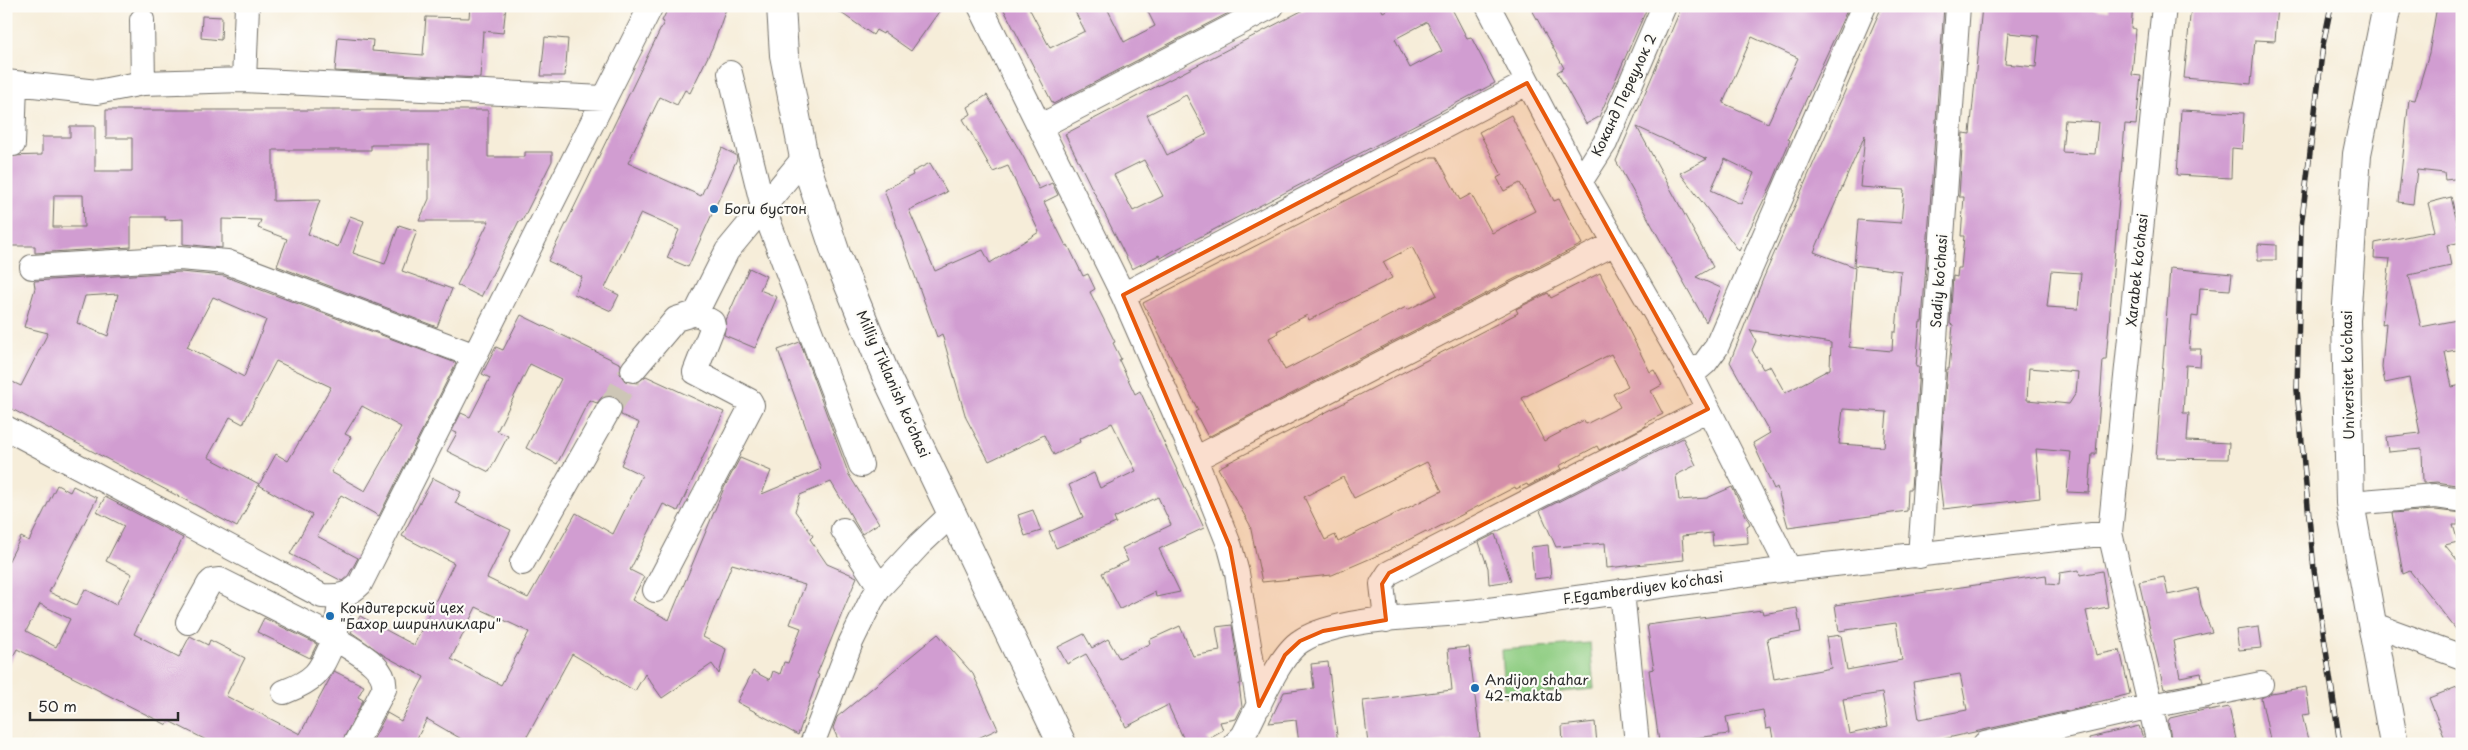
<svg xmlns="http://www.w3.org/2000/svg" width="2468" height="750" font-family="'Playpen Sans',sans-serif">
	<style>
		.green { fill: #91ce84; stroke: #5e7c58 }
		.building { fill: #d19dd1; fill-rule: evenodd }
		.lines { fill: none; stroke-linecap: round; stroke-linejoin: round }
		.minor-tunnel { stroke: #cdc6b6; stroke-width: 24; stroke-dasharray: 24 12; stroke-linecap: butt }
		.minor-casing { stroke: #726f68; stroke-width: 26 }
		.major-casing { stroke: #726f68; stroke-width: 30 }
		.minor { stroke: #fff; stroke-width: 24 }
		.major { stroke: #fff; stroke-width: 28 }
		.rail-casing { stroke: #2b2b2b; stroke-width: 5.5 }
		.rail { stroke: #fdfcf7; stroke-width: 4; stroke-dasharray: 11; stroke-linecap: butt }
		.marked { fill: #e8590c; fill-opacity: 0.2; stroke: #e8590c; stroke-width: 4; stroke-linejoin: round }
		.poi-dot { fill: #1f6fb2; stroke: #fdfcf7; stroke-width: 2 }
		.labels { text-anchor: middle; stroke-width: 4.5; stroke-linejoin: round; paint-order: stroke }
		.street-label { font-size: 14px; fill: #2b2b2b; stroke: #fdfcf7 }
		.poi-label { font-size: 14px; fill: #2b2b2b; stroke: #fdfcf7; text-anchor: start }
	</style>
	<rect width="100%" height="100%" fill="#fdfcf7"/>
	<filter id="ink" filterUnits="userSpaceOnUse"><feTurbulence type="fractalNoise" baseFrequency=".02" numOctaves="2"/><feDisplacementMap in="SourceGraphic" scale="10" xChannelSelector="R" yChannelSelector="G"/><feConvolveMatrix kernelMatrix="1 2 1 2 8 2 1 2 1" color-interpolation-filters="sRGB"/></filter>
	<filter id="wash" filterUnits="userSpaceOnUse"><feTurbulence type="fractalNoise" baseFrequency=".0096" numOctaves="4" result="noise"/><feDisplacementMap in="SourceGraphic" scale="20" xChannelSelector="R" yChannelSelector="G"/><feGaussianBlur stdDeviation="1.12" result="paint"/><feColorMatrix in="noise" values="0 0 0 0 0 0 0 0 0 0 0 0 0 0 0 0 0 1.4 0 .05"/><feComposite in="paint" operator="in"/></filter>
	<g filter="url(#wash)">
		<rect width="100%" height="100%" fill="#f6edd9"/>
		<path class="green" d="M1590,643L1594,689L1505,697L1502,650Z"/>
		<g id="blocks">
			<path class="building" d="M470,6H506L503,33L483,31L480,78L335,71L338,37L373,40L372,51L423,55L426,17L469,18Z
				M669,6H727L713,46L690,93L685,90L677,105L660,97L628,163L701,196L722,148L736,155L737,159L688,267L667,258L679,230L641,213L605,288L619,295L611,311L574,294L582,277L548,261L664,22L662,21Z
				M831,6H943L911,51L884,32L883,34L876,30L873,35Z
				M1002,6H1028L1050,48L1085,31L1072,6H1106L1124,42L1155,26L1145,6H1242L1053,104Z
				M1311,6H1380L1383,12L1394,6H1458L1452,9L1467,38L1471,37L1495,83L1173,251L1161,258L1159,255L1132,269L1065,134ZM1427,22L1442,51L1410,68L1395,39ZM1186,95L1207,134L1167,155L1147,115ZM1144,160L1163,196L1133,211L1114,175Z
				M1530,6H1648L1599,117L1586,124L1557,72L1564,68Z
				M1682,6H1849L1788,139L1790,140L1773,181L1739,251L1680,173L1707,159L1637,127L1713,267L1696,277L1721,288L1706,322L1616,161ZM1752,37L1798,58L1768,123L1723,103ZM1725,159L1754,173L1741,204L1711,190Z
				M1882,6H1944L1922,322H1920L1916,367H1919L1911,489H1908L1907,511L1788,527L1777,487L1774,489L1753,443L1770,433L1730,362L1763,279ZM1865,135L1860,187L1904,190L1901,223L1858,220L1854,265L1901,271L1896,332H1893L1892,351L1849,347L1855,267L1814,252ZM1750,330L1831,343L1830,369L1785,393L1770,366L1763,369L1752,350L1756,341ZM1843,409L1887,412L1884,447L1839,444Z
				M1982,6L2043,10V6H2074L2108,11V6H2133L2131,28L2136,29L2132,75L2141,76L2136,125L2125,124L2106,360H2103L2096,454H2092L2089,493L2067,492L2071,452L2036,449L2040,498L1943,509L1939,474L1947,369H1949L1953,325L1950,324L1953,276L1957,277L1958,268H1961L1964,236H1961L1964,197H1959L1963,133L1970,134ZM2008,33L2039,36L2036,67L2005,64ZM2065,120L2098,122L2095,154L2062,152ZM2051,271L2081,273L2078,309L2047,307ZM2029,368L2078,372L2076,393L2069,404L2027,400Z
				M2191,6H2278L2275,41L2255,40L2251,84L2184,78Z
				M2437,6H2462V133L2459,155L2462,154V178L2445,180L2444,173L2417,170L2413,204L2398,202L2409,99L2415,100L2429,53Z
				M202,16L222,17L221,40L201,38Z
				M545,37L568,39L565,76H541Z
				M987,95L1024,158L1039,189L1052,183L1058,195L1044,202L1066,246L1068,245L1083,276L1088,274L1095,289L1090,292L1115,342L1113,343L1121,359L1119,360L1135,394L1140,391L1204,528L1159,549L1180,592L1156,597L1155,592L1120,609L1102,573L1128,561L1122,548L1171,525L1158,497L1114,518L1116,523L1056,548L1049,532L1083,517L1069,485L1094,473L1100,488L1136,471L1112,423L1079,439L1080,442L1054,455L1044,435L989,461L966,418L942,334L937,337L884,190L913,175L912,172L930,163L947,192L909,210L935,271L983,250L990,263L1039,232L1008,166L993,172L963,119L971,114L968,107Z
				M106,110H488V157H525V152H552V161L522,221H519L481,297L457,285L489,221H419L429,199V145H371V150H273V201L320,200L308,234L338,247L350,216L364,221L353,253L385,264L399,225L417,231L402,271L452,289L437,327L277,266L287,239L258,228L261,220L222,219V248L183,244V219L165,220V217H131V247L35,253V246H6L8,156L42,155V137H70V126H95V171H132V138H106ZM54,195H83L84,227H53Z
				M2181,110L2244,113L2242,149L2232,148L2231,178L2177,175Z
				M1511,115L1554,201L1559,199L1582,244L1208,437L1195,412L1198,410L1143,303L1431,157H1437L1460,200L1471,194L1492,233L1535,211L1520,183L1504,191L1497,178L1502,175L1479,132ZM1412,247L1437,295L1407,310L1406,307L1285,370L1269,338L1278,333L1277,331L1307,315L1309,320L1392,278L1383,262Z
				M2451,197L2462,242L2447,245L2451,266L2409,275L2421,327L2462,319V349L2445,352L2452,387L2462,385V486L2437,482L2423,483L2422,449L2388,452L2386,437L2420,433L2409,378L2385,383L2382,368L2386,323L2382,324L2390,259L2374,258L2375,243L2435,231L2428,203Z
				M2258,244L2276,245V260H2258Z
				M749,268L766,276L760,290L777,297L755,348L724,335L726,320Z
				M2170,268L2232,274L2230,290L2200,288L2198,317L2192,316L2189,349H2201L2200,366L2186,365L2183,413H2189L2187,441L2229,443L2228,459L2156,458Z
				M180,272L224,276L456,363L379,516L341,495L317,536L358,558L348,576L342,581L290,554L312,515L259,485L276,454L288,461L331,387L276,361L243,424L230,417L208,457L259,484L237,527L6,406V379L21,386L48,333L24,327L35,288L34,281ZM118,294L108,336L77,323L85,296ZM213,297L266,320L244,377L187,347ZM362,406L401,427L365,491L331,472L351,437L345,434Z
				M1600,273L1650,372L1654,370L1662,385L1651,391L1663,414L1645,423L1646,426L1599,450L1597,446L1559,466L1561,469L1528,486L1527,484L1516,489L1515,487L1427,533L1426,531L1383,553L1332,575L1262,582L1250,525L1218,468L1518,313L1516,309L1548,293L1551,298ZM1611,354L1628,386L1613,394L1620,407L1586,424L1584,420L1544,441L1522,398ZM1427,462L1442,491L1338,542L1335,535L1325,540L1304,497L1343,477L1354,498Z
				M521,315L621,364L620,374L625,381L637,383L646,376L724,412L678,511L663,504L630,570L644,577L632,600L669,620L724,488L740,458L771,471L762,494L821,469L778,350L800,342L849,475L879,523L862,534L831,482L800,495L795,511L813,536L810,539L827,564L857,577L817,674L819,675L798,735L737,702L753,671L770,680L773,671L780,674L784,662L788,663L801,628L790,624L805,585L732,564L703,637L726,649L719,674L712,664L662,698L645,674L635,691L572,654L523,744H470L427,719L414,744H371L387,713L401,721L424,677L385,656L351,632L360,616L414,645L454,563L402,536L433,478L461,492L455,503L511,530L487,578L528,598L576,513L613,534L642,475L621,465L639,423L621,415V402L609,395L602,397L597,403L589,400L557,464L526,448L561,379L530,364L497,431L508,436L489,472L447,451L457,433L452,431L461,413L470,417L490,378L482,374L496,347L503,350ZM476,607L529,632L501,685L451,659Z
				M1683,438L1696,465L1676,475L1679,500L1707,498L1732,487L1750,524L1747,526L1748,543L1713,546L1712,533L1682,536L1684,560L1607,568L1605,543L1556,547L1540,511Z
				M57,485L70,492L73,486L97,498L49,592L77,605L85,589L116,605L132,574L106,561L124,526L97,512L105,497L132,511L183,538L134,634L179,657L190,636L208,645L210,640L245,658L226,696L300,734L334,671L364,686L358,697L363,700L341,744H214L169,721L167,725L17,649L6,670V566L21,537L29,541ZM40,604L70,619L56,647L26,631Z
				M1033,510L1041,531L1025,536L1018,515Z
				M2435,510L2462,513V520H2458V525H2453L2458,542L2445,545L2462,566V637L2410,571L2403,574L2392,513Z
				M1495,534L1511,581L1489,584L1488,568L1479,542Z
				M1548,545L1551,577L1534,579L1531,547Z
				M2079,570L2080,575L2102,571L2108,607L2086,611L2096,655L2120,650L2130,694L2090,704V706L1921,744H1774L1771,728L1766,729L1763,710L1726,717L1729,734L1659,742L1649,670L1654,669L1647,625L1762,610L1763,614L1797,608L1801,632L1767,638L1774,679L1831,668L1826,637L1841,635L1847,670L1902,660L1896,623L1839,631L1835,605L2046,575L2047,584L2059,585L2060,573ZM1960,674L1967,710L1919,719L1913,682ZM1882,693L1888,726L1849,734L1843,699Z
				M2164,577L2168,595L2198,588L2201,605L2212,632L2173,641L2180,677L2201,673L2203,682L2164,689L2139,582Z
				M264,618L317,644L310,658L257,632Z
				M1232,625L1241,684H1239L1242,707L1236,719L1220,722L1223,730L1207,739L1210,744H1186L1168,705L1126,727L1113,700L1086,654L1067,664L1058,647L1084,634L1092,648L1108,639L1119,658L1150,644L1149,640L1180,626L1193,656L1220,651L1216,627Z
				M2259,627L2262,648L2239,650L2236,630Z
				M938,634L973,674L998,729L965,744H840L833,728L837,717Z
				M1469,647L1480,738L1426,744H1368L1363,701L1452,690L1448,649Z
				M1328,662L1338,744H1299L1296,720L1269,723L1284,692L1314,688L1311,664Z
				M2462,685V744H2447L2429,698Z
				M2306,687L2310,714L2302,715L2309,744H2271L2261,698L2271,693Z
				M2229,707L2237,744H2172L2168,721L2170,718L2208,709L2209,711Z
				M1595,722L1597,744H1563L1562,726Z
				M2139,726L2145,744H2090L2089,738Z"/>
		</g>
	</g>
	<g filter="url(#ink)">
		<use href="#blocks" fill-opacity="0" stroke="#726f68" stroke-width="1"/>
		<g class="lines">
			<path class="minor-tunnel" d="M609,409L633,370"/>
			<defs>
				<path id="minor" d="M980,6L1123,295L1195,459L1230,547L1237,573L1259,706
					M1488,6L1580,182L1691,375L1789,569
					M142,20L143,83
					M730,73L763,207L861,465
					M244,80L247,6
					M6,82L97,92L143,83L244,80L603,98
					M1041,126L1272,6
					M13,144L15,83
					M1580,182L1605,143L1664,6
					M32,267L180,258L227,262L475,356
					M1123,295L1527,83
					M633,370L676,319L696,313
					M1691,375L1705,363L1716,348L1864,6
					M6,428L322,596C339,597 348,596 360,584L651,6
					M1195,459L1615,243
					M2350,503L2435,496L2462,500
					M843,530L880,587
					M1920,556L1958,6
					M522,563L609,409
					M655,590L752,405L750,401L695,372L713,326L712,322L696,313L727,251L804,158
					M1622,591L1637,744
					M341,597L335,638C351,650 388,665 384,689L355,744
					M1386,620L1382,584L1389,573L1708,409
					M188,622L209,584L212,581L220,580L335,638C320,670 319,679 284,692
					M2371,624L2462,657
					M812,744L851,642L871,601L880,587L919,545L953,513
					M1235,744L1243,736C1257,711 1279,654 1301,641C1340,616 1432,617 1479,611C1583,598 1686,581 1790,569C1896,557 2003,546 2110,533
					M1985,744L2151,706L2261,684
					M2159,744L2110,533L2164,6"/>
				<path id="major" d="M781,6L784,55L804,158L836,254L887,378L1062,744
					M2387,6L2357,154L2346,320L2350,503L2394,744"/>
			</defs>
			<use href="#minor" class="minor-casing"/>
			<use href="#major" class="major-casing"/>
			<use href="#minor" class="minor"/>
			<use href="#major" class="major"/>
			<defs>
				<path id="rail" d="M2331,6L2323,45L2301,227L2297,390L2314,570L2340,744"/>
			</defs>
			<use href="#rail" class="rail-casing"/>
			<use href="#rail" class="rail"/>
		</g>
	</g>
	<path class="marked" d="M1527,83L1708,409L1389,573L1382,584L1386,620L1323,631L1300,641L1285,655L1259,706L1230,547L1123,295Z"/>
	<g class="poi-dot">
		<circle cx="714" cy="209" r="5"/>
		<circle cx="330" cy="616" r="5"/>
		<circle cx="1475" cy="688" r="5"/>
	</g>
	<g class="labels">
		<g class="street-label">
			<text transform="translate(1624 95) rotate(-65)" y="5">Коканд Πереулок 2</text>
			<text transform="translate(2137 270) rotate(-84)" y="5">Xarabek ko'chasi</text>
			<text transform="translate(1939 281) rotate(-86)" y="5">Sadiy ko'chasi</text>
			<text transform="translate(2348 375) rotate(-91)" y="5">Universitet kо‘chasi</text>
			<text transform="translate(893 384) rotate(66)" y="5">Milliy Tiklanish ko'chasi</text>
			<text transform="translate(1643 588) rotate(-8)" y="5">F.Egamberdiyev kо‘chasi</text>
		</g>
		<g class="poi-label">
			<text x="724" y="214">Боги бустон</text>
			<text x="340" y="613">Кондитерский цех<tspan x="340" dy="16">"Бахор ширинликлари"</tspan></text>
			<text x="1485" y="685">Andijon shahar<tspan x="1485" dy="16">42-maktab</tspan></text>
		</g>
	</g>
	<rect width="2468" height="750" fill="none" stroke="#fdfcf7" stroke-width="25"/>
	<path d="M30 712v8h148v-8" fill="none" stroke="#2b2b2b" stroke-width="2.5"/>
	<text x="38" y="712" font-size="15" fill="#2b2b2b" stroke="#fdfcf7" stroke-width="4" paint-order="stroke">50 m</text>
</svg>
